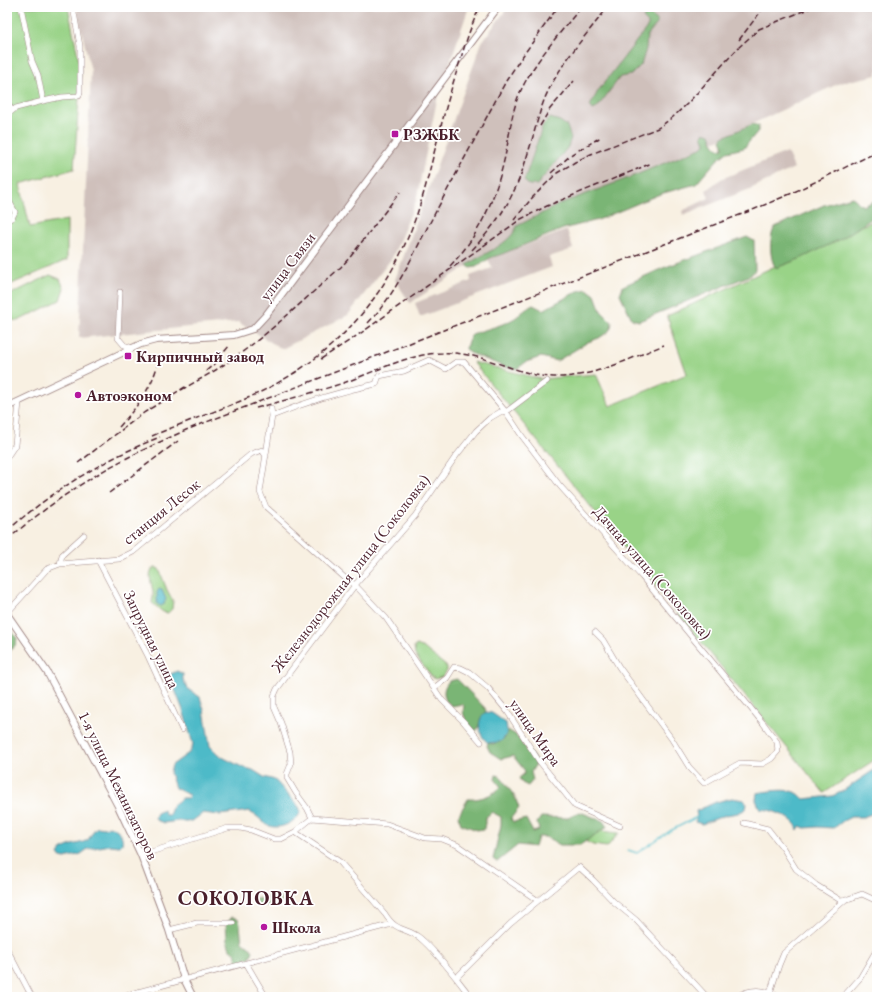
<svg xmlns="http://www.w3.org/2000/svg" width="884" height="1004" font-family="'EB Garamond',serif">
	<style>
		.industrial { fill: #cfc0bb }
		.green { fill: #99d387; stroke: #727959 }
		.forest { fill: #7ab574; stroke: #626a50 }
		.water { fill: #4dbac8; stroke: #4c6c7a }
		.lines { fill: none; stroke-linecap: round; stroke-linejoin: round }
		.stream { stroke: #4dbac8; stroke-width: 1.5 }
		.minor-casing { stroke: #a18886; stroke-width: 6 }
		.tertiary-casing { stroke: #a18886; stroke-width: 8 }
		.minor { stroke: #fff; stroke-width: 5 }
		.tertiary { stroke: #fff; stroke-width: 6 }
		.rail { stroke: #4a1f2b; stroke-width: 1.5; stroke-dasharray: 6 3; stroke-linecap: butt }
		.poi-dot { fill: #b5179e; stroke: #fff; stroke-width: 1.5 }
		.labels { text-anchor: middle; stroke-width: 3.5; stroke-linejoin: round; paint-order: stroke }
		.poi-label { font-size: 16px; font-weight: bold; fill: #4a1f2b; stroke: #fff; text-anchor: start }
		.street-label { font-size: 16px; fill: #4a1f2b; stroke: #fff }
		.district-label { font-size: 20px; font-weight: bold; letter-spacing: 1px; fill: #4a1f2b; stroke: #fff }
	</style>
	<rect width="100%" height="100%" fill="#fff"/>
	<filter id="ink" filterUnits="userSpaceOnUse"><feTurbulence type="fractalNoise" baseFrequency=".025" numOctaves="2"/><feDisplacementMap in="SourceGraphic" scale="8" xChannelSelector="R" yChannelSelector="G"/><feConvolveMatrix kernelMatrix="1 2 1 2 8 2 1 2 1" color-interpolation-filters="sRGB"/></filter>
	<filter id="wash" filterUnits="userSpaceOnUse"><feTurbulence type="fractalNoise" baseFrequency=".012" numOctaves="4" result="noise"/><feDisplacementMap in="SourceGraphic" scale="16" xChannelSelector="R" yChannelSelector="G"/><feGaussianBlur stdDeviation="0.9" result="paint"/><feColorMatrix in="noise" values="0 0 0 0 0 0 0 0 0 0 0 0 0 0 0 0 0 1.4 0 .05"/><feComposite in="paint" operator="in"/></filter>
	<g filter="url(#wash)">
		<rect width="100%" height="100%" fill="#f8f0e2"/>
		<path class="industrial" d="M76,7H469L437,100L416,201L392,258L348,315L282,349L238,322L79,338L91,71Z
			M508,7H877V75L840,83L518,233L410,303L395,280L482,42Z
			M787,152L794,168L750,189L683,215L682,211L709,198L706,190L721,179Z
			M567,230L573,249L549,257L552,267L420,317L415,303L471,281L470,276L492,268L488,259Z"/>
		<path class="green" d="M7,7H68L81,70L74,169L20,184L30,227L67,220V260L7,286Z
			M877,219V756L876,759L824,793L473,362L541,379L596,374L610,406L687,374L667,316Z
			M50,275L60,279L64,288L60,300L18,321L7,319V296Z
			M155,567L159,569L167,590L173,601L172,609L168,613L163,612L152,603C152,599 154,596 153,592C152,584 146,572 155,567Z
			M417,645L424,648L447,667V671L442,677L435,679L432,677L415,655L414,647Z
			M601,831L619,833L607,847L593,845L585,841Z"/>
		<path class="forest" d="M648,13L657,20V24L647,35L646,49L641,65L631,75L620,77L597,108L593,110L590,106L598,91L648,26V23L643,18L645,15Z
			M550,118L560,121L567,126L571,138L568,147L537,185H529L524,181L543,125Z
			M753,124L759,126L758,131L744,148L727,152L717,160L696,184L660,194L598,220L563,229L502,254L490,258L476,267L470,268L467,265C483,253 510,245 517,226L562,203L631,177L703,147L705,143L702,135L704,132L710,134L713,142L718,149L723,148V144L721,140L723,137Z
			M852,197C857,199 858,204 863,206L877,200V215L841,239L802,258L776,268C769,260 769,235 775,227L824,205Z
			M747,237L754,241L755,270L751,275L639,321L632,319L620,294L623,286L663,268Z
			M587,289L595,295L601,311L612,322L611,328L608,332L599,338L588,342L557,361L541,357L526,362L517,369L505,367L470,353L466,349L467,344L472,334C486,329 502,326 515,318C521,314 526,308 533,305L543,310L578,291Z
			M7,628L9,629L17,638L16,644L7,655Z
			M457,679L485,708L486,712C479,717 481,725 476,731C468,725 461,716 464,706L462,704L452,706L446,701C443,693 443,688 449,681Z
			M508,730L516,735L537,762L531,772L533,780L528,786L522,783L519,778L524,774L525,771L513,756L501,759L490,752L487,746L488,743L493,744L505,738Z
			M496,775L500,776L515,797L519,808L511,818L513,822L526,819L533,832L539,830L537,823L541,817L568,818L580,812L603,821L607,827L580,845H560L546,837H538L535,847L518,845L497,862L493,859L501,825V817L492,812L486,817L484,829L477,830L461,824L458,816L468,799C480,800 493,795 501,787L495,779Z
			M278,896L282,901C274,907 264,906 255,904L254,902L256,899Z
			M232,917L239,919L242,942L248,945L253,951L250,957L241,963L237,962L235,952L230,949L227,940L226,924Z"/>
		<path class="water" d="M159,589L162,590L166,599L164,604L161,606L157,604V592Z
			M177,671L183,674V680L189,690L200,697L204,710L210,746L220,756L242,767L253,770L264,777L275,780L299,807L301,812C295,823 277,832 266,824C260,820 257,815 251,813L250,811L219,815L203,813L195,819L191,821H178L164,823L156,820L155,817L157,813L164,810L165,815H169L173,805L182,798H188L189,795L175,788L170,773L172,765L190,752L193,744L183,710L169,675Z
			M486,712L492,713L506,723C508,732 507,736 500,742L488,743C479,736 475,720 486,712Z
			M877,768V812L863,817H851L843,821L834,828L817,827L805,828L800,826L798,830C797,828 797,826 795,824C789,816 770,809 760,809L756,800L757,793C769,791 785,788 797,793C799,794 802,797 804,799L832,796L841,792Z
			M732,798L744,800L747,804L746,809L738,813L726,815L702,824L695,822L697,817L696,811L716,802Z
			M109,826C118,829 124,834 122,844L120,846L110,845L88,849L81,854L65,858L61,857L58,855C62,844 79,845 88,840L94,830L97,827L105,828Z"/>
		<g class="lines">
			<path class="stream" d="M628,850L637,853L670,831L697,817"/>
		</g>
	</g>
	<g filter="url(#ink)">
		<g class="lines">
			<defs>
				<path id="minor" d="M7,101L12,111
					M43,101L62,97L79,96L80,92V46L73,7
					M7,115L16,108L43,101L38,75L32,61L21,7
					M7,197L15,212L12,218L7,220
					M120,292L118,338L124,345L133,348
					M271,408L272,416L260,492L266,507L345,578L355,585L386,618L442,700L463,721L481,742
					M272,416C306,402 341,391 376,384L379,376L404,371L429,360L446,369L456,362H464L506,412L522,436L560,486L642,577L763,723L777,742L778,751L771,759L762,764L740,763L704,783L689,767L671,738L619,667L603,640L595,632
					M7,457L15,445L19,402
					M98,560L147,654L182,730
					M60,564L62,555L84,535
					M7,613L47,569L60,564L119,559L133,552L251,454L262,450L266,456
					M434,688L447,678L454,667L461,668L469,672L488,688L507,711L539,761L575,806L620,826
					M312,818L307,808L296,793L287,778V774L291,764L290,752L281,723L274,707V696L277,689L355,585L415,516L456,456L476,431L490,418L502,411L506,412L547,381
					M744,823L768,829L783,848L796,869L816,885L840,900L848,899L862,894L877,901
					M295,832L312,818L387,824L425,838L442,839L457,845L537,900
					M141,855L228,828H240L251,830L274,839H281L295,832L340,862L385,914C397,933 406,927 420,938C439,954 455,977 471,997
					M169,930L197,923H233
					M7,949L32,997
					M246,963L266,997
					M456,978L510,924L579,867L593,880L614,902L636,920L707,997
					M770,993L779,965L784,953L846,899
					M119,997L392,924
					M736,997C750,988 765,989 779,997
					M843,997L860,978L877,949"/>
				<path id="tertiary" d="M7,407L141,344L156,340L234,335L253,329L266,315L498,7
					M7,614L47,672L118,806L141,855L169,930L184,979L193,997"/>
			</defs>
			<use href="#minor" class="minor-casing"/>
			<use href="#tertiary" class="tertiary-casing"/>
			<use href="#minor" class="minor"/>
			<use href="#tertiary" class="tertiary"/>
			<path class="rail" d="M739,40L764,7
				M540,126L550,109L574,81
				M551,173L572,154L601,137
				M514,220L532,198L557,173L575,162L591,154L658,128L673,117L687,104L738,48L759,29L813,7
				M472,250C501,219 516,194 528,153C534,135 538,115 545,98C559,65 586,35 608,7
				M450,266C482,233 498,192 507,147C510,130 512,113 518,97C532,63 559,35 581,7
				M368,323C397,293 414,252 434,215C458,170 482,126 506,81L519,61L558,7
				M321,359L361,333L521,219L547,206L652,163
				M206,371L213,365L230,345
				M181,390C199,380 217,370 234,358C272,331 306,298 341,267L351,256L400,192
				M256,408C286,400 316,392 346,382C377,371 408,354 442,353C475,351 505,368 536,375C581,384 624,361 664,345
				M119,427C136,408 152,388 158,363
				M152,436C184,422 218,411 250,397C348,352 402,280 428,177C438,137 448,97 461,58C466,41 472,23 480,7
				M78,463L145,412L185,387
				M109,493L178,441
				M7,531C52,491 104,459 160,437
				M7,540C35,516 66,493 98,474C126,457 156,444 186,430L755,209L790,194L877,152"/>
		</g>
	</g>
	<g class="poi-dot">
		<rect x="391" y="130" width="8" height="8" rx="2"/>
		<rect x="124" y="352" width="8" height="8" rx="2"/>
		<circle cx="78" cy="395" r="4"/>
		<circle cx="264" cy="927" r="4"/>
	</g>
	<g class="labels">
		<g class="poi-label">
			<text x="403" y="140">РЗЖБК</text>
			<text x="136" y="362">Кирпичный завод</text>
			<text x="86" y="401">Автоэконом</text>
			<text x="272" y="933">Школа</text>
		</g>
		<g class="street-label">
			<text transform="translate(287 266) rotate(-53)" y="6">улица Связи</text>
			<text transform="translate(161 511) rotate(-39)" y="6">станция Лесок</text>
			<text transform="translate(653 572) rotate(49)" y="6">Дачная улица (Соколовка)</text>
			<text transform="translate(350 573) rotate(-52)" y="6">Железнодорожная улица (Соколовка)</text>
			<text transform="translate(152 639) rotate(64)" y="6">Запрудная улица</text>
			<text transform="translate(536 732) rotate(55)" y="6">улица Мира</text>
			<text transform="translate(119 785) rotate(64)" y="6">1-я улица Механизаторов</text>
		</g>
		<g class="district-label">
			<text x="246" y="905">СОКОЛОВКА</text>
		</g>
	</g>
	<rect width="884" height="1004" fill="none" stroke="#fff" stroke-width="24"/>
</svg>
